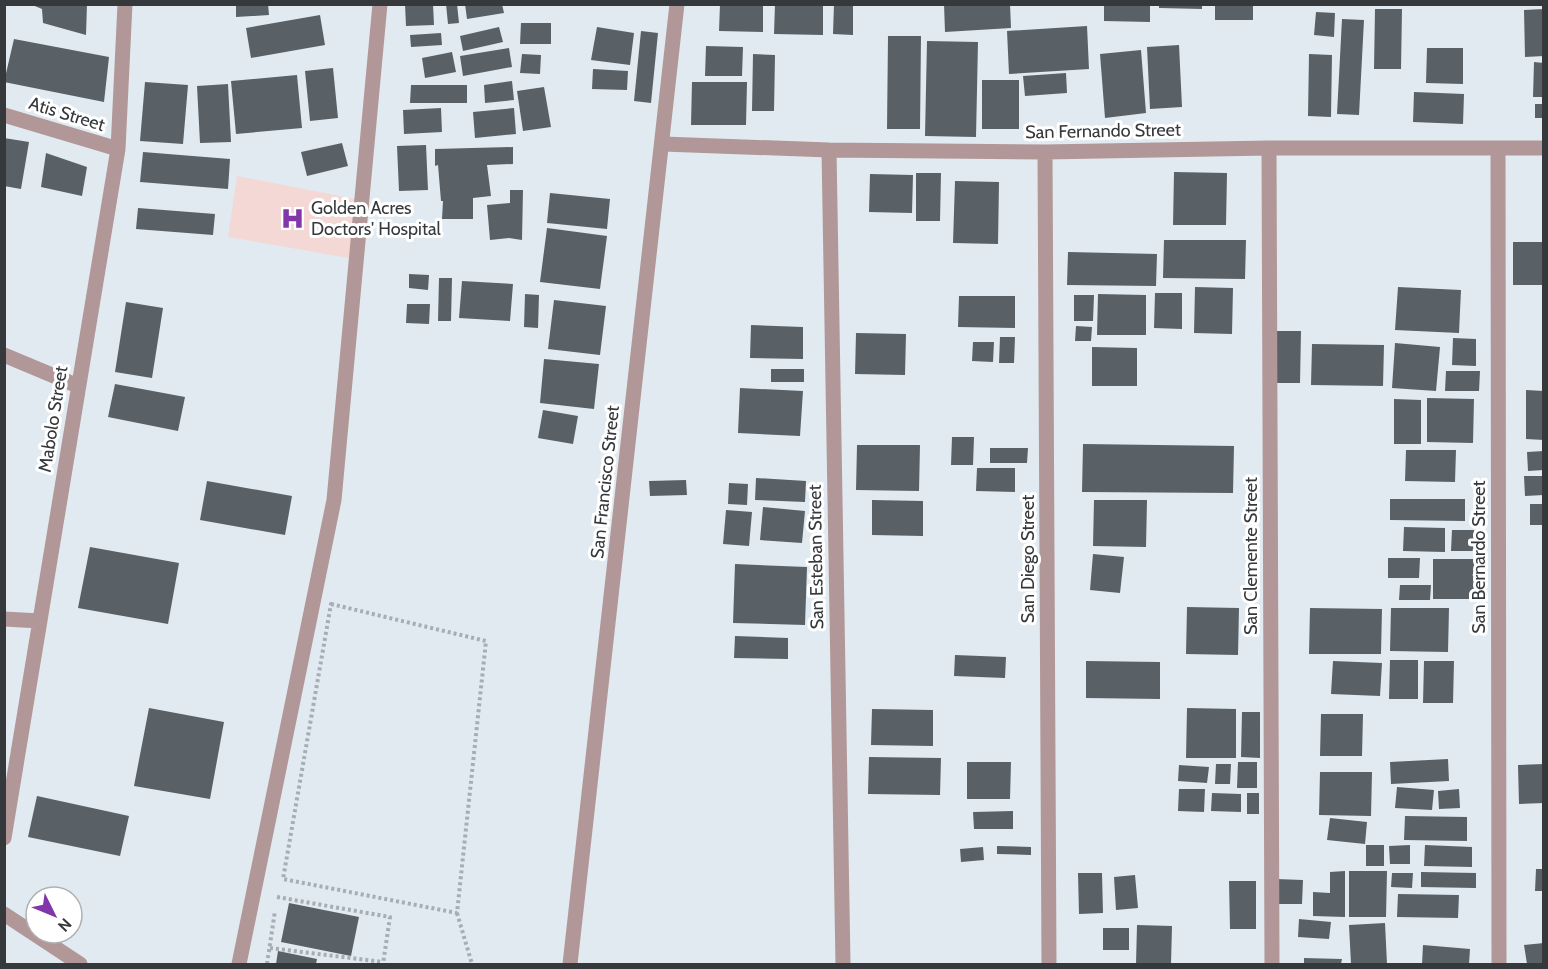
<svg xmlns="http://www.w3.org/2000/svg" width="1548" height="969" font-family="Cabin,sans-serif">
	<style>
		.medical { fill: #f3d8d6 }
		.building { fill: #596167 }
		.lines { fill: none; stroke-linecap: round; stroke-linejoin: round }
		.path { stroke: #a6adb3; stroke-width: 4; stroke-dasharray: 3 3; stroke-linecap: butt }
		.minor { stroke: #b19797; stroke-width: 15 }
		.labels { text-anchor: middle; stroke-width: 6; stroke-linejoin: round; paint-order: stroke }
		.street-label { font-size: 18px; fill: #36393c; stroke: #fff }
		.poi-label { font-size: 18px; fill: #36393c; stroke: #fff; text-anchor: start }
	</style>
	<rect width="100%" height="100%" fill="#e1eaf1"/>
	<path class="medical" d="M237,176L356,199L349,258L228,237Z"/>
	<path class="building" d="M30,4H87L86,35L43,23L42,9Z
		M236,4H268L269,15L236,17Z
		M405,4H433L434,25L406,26Z
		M446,4H457L459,23L448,24Z
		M465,4H502L504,13L467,19Z
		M720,4H763V32L719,31Z
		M775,4H823V35L774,34Z
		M834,4H853V35L833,34Z
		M944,4H1010L1011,28L945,32Z
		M1104,4H1150V22L1104,21Z
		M1159,4H1202V9L1159,8Z
		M1215,4H1253V20H1215Z
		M1375,9H1402L1401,69H1374Z
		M1544,9V56L1525,57L1524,10Z
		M1316,12L1335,13L1334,37L1314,35Z
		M320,15L325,45L251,58L246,28Z
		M1342,19L1364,20L1359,115L1337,114Z
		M521,23H551V44H520Z
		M1087,26L1089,69L1009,74L1007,31Z
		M499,27L503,42L463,51L460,36Z
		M597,27L634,33L630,65L591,60Z
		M641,31L658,33L651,103L634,101Z
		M441,33L442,45L411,47L410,35Z
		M888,36H921L920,129H887Z
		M14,39L109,57L104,102L4,82Z
		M927,41L978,42L976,137L925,136Z
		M1179,45L1182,107L1150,109L1147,47Z
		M706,46L743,47L742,76H705Z
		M509,48L512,67L463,76L460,56Z
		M1427,48H1463V84L1426,83Z
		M1141,50L1146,113L1105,118L1100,54Z
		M452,52L456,72L425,78L422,58Z
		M522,54L541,55L540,74L520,73Z
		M753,54L775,55L774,111H752Z
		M1309,54L1332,55L1331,117L1308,116Z
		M1534,62L1544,63V97H1533Z
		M333,68L338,118L310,121L305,71Z
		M593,69L628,71L627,90L592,89Z
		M1066,73L1067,93L1025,96L1023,76Z
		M297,75L302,128L236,134L231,81Z
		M982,80H1019V129H982Z
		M512,81L514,100L485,103L484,85Z
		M145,82L188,85L183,144L140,141Z
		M692,82H747L746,125H691Z
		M228,84L231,142L200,143L197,86Z
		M411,85H467V103H410Z
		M544,87L551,127L523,131L517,91Z
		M1414,92L1464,94L1463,124L1413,122Z
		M1535,104H1544V118H1535Z
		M441,108L442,132L404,134L403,110Z
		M514,108L516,134L475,138L473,112Z
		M4,138L29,142L21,189L4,186Z
		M342,143L348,166L307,176L301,152Z
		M426,145L428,190L399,191L397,146Z
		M513,147V164L487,165L491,196L473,198V219H442L443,201H441L438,165L435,166V149Z
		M143,152L230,159L228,189L140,182Z
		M46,153L87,167L82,196L41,187Z
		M1174,172L1227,173L1226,225H1173Z
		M916,173H941L940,221H916Z
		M870,174L913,175L912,213L869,212Z
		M955,181L999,182L998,244L953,243Z
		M510,190H523L522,240L509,238L490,240L487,205L510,203Z
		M550,193L610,199L607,229L547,223Z
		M138,208L215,214L213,235L136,229Z
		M547,228L607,236L600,289L540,282Z
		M1164,240H1246L1245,279L1163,278Z
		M1513,242H1544V285H1513Z
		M1068,252L1157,254L1156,286L1067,285Z
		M409,274L429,275L428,290L409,288Z
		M439,278H452L451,321H438Z
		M462,281L513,284L510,321L459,318Z
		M1195,287L1233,288L1232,334L1194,333Z
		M1398,287L1461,290L1459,333L1395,330Z
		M1155,293H1182V329L1154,328Z
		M525,294L539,295L538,328L524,327Z
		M1098,294L1146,295V335H1097Z
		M1074,295H1094L1093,321H1074Z
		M959,296H1015V328L958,327Z
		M554,300L606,306L600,355L548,349Z
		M126,302L163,308L152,378L115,372Z
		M407,304H430L429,324L406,323Z
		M751,325L803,327V359L750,358Z
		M1076,326L1092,327L1091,341H1075Z
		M1275,331H1301L1300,383H1274Z
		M856,333L906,334L905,375L855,374Z
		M1000,337H1015L1014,363H999Z
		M1453,338L1476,339V366L1452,365Z
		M973,342H994L993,362L972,361Z
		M1395,343L1440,347L1436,391L1392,388Z
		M1312,344L1384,345L1383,386L1311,385Z
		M1092,347L1137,348V386H1092Z
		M544,359L599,364L594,409L540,403Z
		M771,369H804V382H771Z
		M1446,371H1480L1479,391H1445Z
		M115,384L185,397L178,431L108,417Z
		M740,388L803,391L800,436L738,433Z
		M1526,390L1544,391V440L1526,439Z
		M1427,398L1474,399L1473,443L1427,442Z
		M1394,399L1421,400V444H1394Z
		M543,410L578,416L573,444L538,438Z
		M952,437H974L973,465H951Z
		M1083,444L1234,446L1233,493L1082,492Z
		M857,445H920L919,491L856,490Z
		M990,448H1028L1027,463H990Z
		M1406,450H1456L1455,482L1405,481Z
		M1544,451V470L1528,471L1527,452Z
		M977,468H1015V492L976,491Z
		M1524,476H1544V495L1525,496Z
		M756,478L806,481L805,502L755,500Z
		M686,480L687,495L650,496L649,481Z
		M207,481L292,496L285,535L200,520Z
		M729,483L748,484L747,505L728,504Z
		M1390,499H1465V521L1390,520Z
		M872,500L923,501V536L872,535Z
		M1094,500H1147L1146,547L1093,546Z
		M1530,504H1544V525H1530Z
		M763,507L805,511L802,543L760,540Z
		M726,510L752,512L749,546L723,544Z
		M1404,527L1445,528V552L1403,551Z
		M1452,530H1474V551H1451Z
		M90,547L179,563L168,624L78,608Z
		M1093,554L1124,557L1120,593L1090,590Z
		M1388,558H1420L1419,578H1388Z
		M1433,559H1477L1476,599H1433Z
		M735,564L807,567L805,625L733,623Z
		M1400,585H1431L1430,600H1399Z
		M1187,607L1239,608L1238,655L1186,654Z
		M1310,608L1382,609L1381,654H1309Z
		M1391,608H1449L1448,652L1390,651Z
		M735,636L788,638V659L734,658Z
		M955,655L1006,657L1005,678L954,676Z
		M1390,660H1418V699H1389Z
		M1086,661L1160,662V699L1086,698Z
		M1333,661L1382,663L1380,696L1331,694Z
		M1424,661H1454L1453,703H1423Z
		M149,708L224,722L210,799L134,786Z
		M1187,708L1236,709V758H1186Z
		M872,709L933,710V746L871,745Z
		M1242,712H1260V758L1241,757Z
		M1321,714H1363L1362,756H1320Z
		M869,757L941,758L940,795L868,794Z
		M1448,759L1449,781L1391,784L1390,762Z
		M967,762H1011L1010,799H967Z
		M1238,762H1257V788H1237Z
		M1216,764H1231L1230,784H1215Z
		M1544,764V803L1519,804L1518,765Z
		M1179,765L1209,767L1207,783L1178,781Z
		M1320,772H1372L1371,816L1319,815Z
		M1397,787L1434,790L1432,810L1395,808Z
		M1179,789H1205L1204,812L1178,811Z
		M1459,789L1460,808L1439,809L1438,791Z
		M1212,793L1241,794V812L1211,811Z
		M1247,793H1259V814H1247Z
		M37,796L129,816L120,856L28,837Z
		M1013,811V829H974L973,812Z
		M1405,816L1467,817V841L1404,840Z
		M1330,818L1367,822L1365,844L1327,840Z
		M1366,845H1384V866H1366Z
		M1410,845V864H1390L1389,846Z
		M1425,845L1472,847V867L1424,866Z
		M997,846L1031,847V855L997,854Z
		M983,847L984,860L961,862L960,849Z
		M1536,869H1544V891H1535Z
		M1345,871V917L1313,916V892L1330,893V872Z
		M1349,871H1387L1386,917H1349Z
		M1421,872L1476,873V888L1421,887Z
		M1078,873H1102L1103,913L1079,914Z
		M1392,873H1413L1412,888L1391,887Z
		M1135,875L1138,908L1116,910L1114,877Z
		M1276,879L1303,880L1302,904H1276Z
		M1229,881H1256V929H1230Z
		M1398,894L1459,895L1458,918L1397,917Z
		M289,903L359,917L351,956L281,942Z
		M1299,919L1331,922L1329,939L1298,937Z
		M1385,923L1387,964H1351L1349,925Z
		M1137,925L1172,926L1171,964H1136Z
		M1103,928H1129V950H1103Z
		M1544,943V964H1527L1524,945Z
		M1423,945L1470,949L1469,964H1422Z
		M278,951L317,959L316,964H276Z
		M1304,958L1342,959L1341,964H1304Z"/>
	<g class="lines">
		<path class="path" d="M331,604L486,641L457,913L283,879Z
			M277,897L390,917L383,964
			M457,913L472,964
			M270,948L383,962
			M267,964L275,911"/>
		<path class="minor" d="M4,115L118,149
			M663,144L829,150L1045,152L1269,148H1544
			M1269,148L1272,964
			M1498,149L1499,964
			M829,150L843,964
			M1045,152L1049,964
			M4,355L78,386
			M4,619L40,621
			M4,838L118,149L125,4
			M4,914L80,964
			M239,964L334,500L380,4
			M570,964L677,4"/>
	</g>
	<defs>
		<symbol id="hospital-bare" viewBox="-9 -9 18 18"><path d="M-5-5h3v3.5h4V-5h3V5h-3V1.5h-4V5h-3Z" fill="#8137a9" stroke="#fff" stroke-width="2.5" paint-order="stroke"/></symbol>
	</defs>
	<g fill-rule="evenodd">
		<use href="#hospital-bare" x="276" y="202" width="33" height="33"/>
	</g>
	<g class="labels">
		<g class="street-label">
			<text transform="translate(67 114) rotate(17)" y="6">Atis Street</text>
			<text transform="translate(1103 131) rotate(-1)" y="6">San Fernando Street</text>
			<text transform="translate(53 419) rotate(-81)" y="6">Mabolo Street</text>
			<text transform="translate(605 482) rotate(-84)" y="6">San Francisco Street</text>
			<text transform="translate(1251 556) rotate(-90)" y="6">San Clemente Street</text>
			<text transform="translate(816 557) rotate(-91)" y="6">San Esteban Street</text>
			<text transform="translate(1479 557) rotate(-90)" y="6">San Bernardo Street</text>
			<text transform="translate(1028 559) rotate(-90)" y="6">San Diego Street</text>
		</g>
		<g class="poi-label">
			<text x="311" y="214">Golden Acres<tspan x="311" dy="21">Doctors' Hospital</tspan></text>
		</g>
	</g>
	<rect width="1548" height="969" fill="none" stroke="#36393c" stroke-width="12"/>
	<g transform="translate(54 915) rotate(133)"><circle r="28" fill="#ffffff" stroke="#afb0b1" stroke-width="1.5"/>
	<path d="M0-4.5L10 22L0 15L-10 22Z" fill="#8137a9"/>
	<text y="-9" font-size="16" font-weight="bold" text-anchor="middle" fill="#36393c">N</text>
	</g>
</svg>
